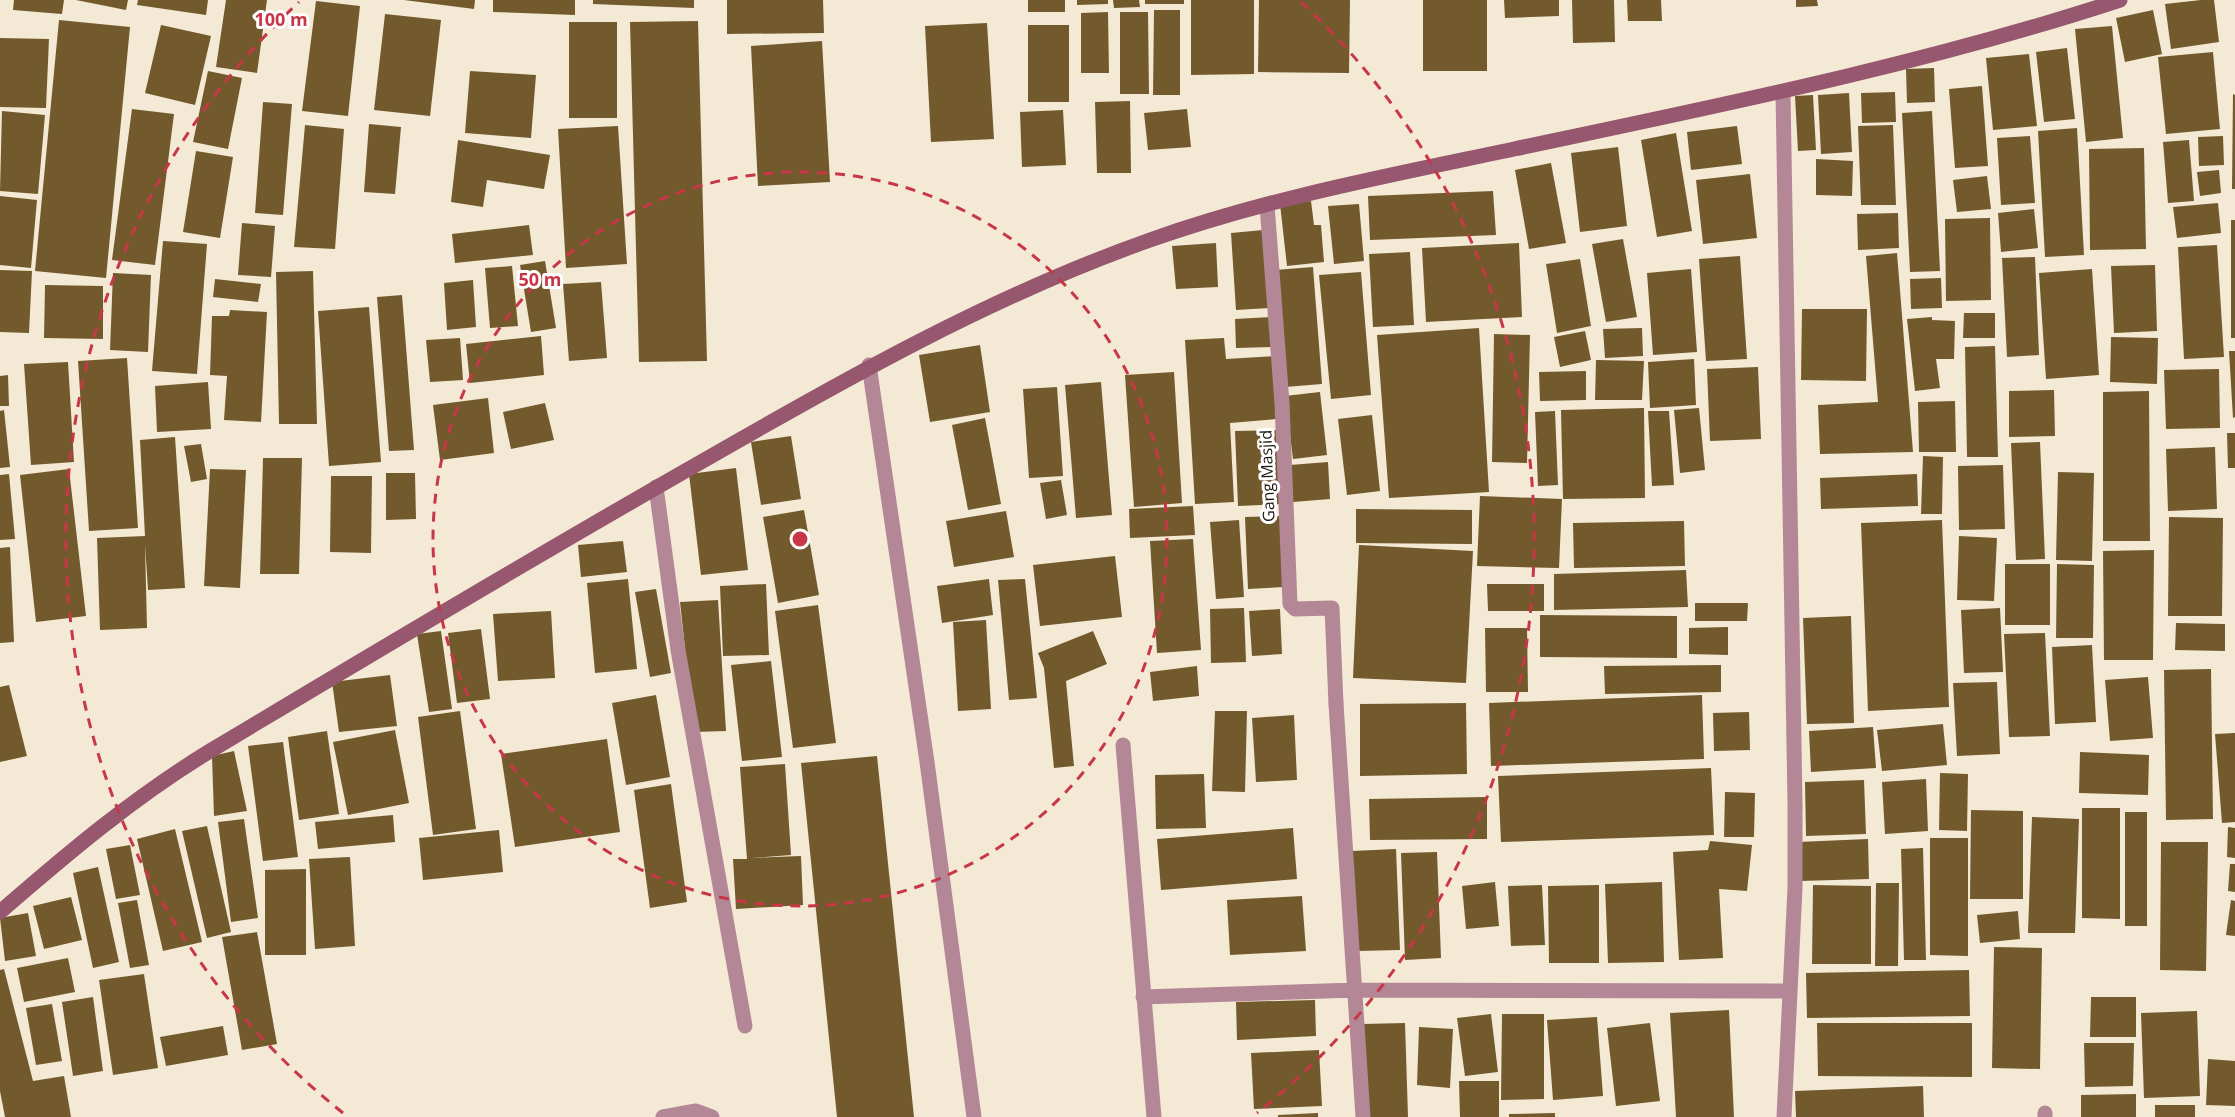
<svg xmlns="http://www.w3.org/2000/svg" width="2235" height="1117" font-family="'Open Sans',sans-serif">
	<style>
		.building { fill: #725a2c }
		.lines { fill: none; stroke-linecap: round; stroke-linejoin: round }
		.lane { stroke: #b48797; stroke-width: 15 }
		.street { stroke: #b48797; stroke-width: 15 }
		.secondary { stroke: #96576f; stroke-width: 15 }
		.ring { fill: none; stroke: #c73748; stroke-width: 3; stroke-dasharray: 10 8 }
		.labels { text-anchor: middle; stroke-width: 6; stroke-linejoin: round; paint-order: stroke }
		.street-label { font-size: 16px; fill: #1b1710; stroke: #fff }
		.centre { fill: #c73748; stroke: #fff; stroke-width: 3 }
		.ring-label { font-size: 18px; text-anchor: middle; font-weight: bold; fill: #c73748; stroke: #fff; stroke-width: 6; stroke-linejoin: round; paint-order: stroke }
	</style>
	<rect width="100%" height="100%" fill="#f4e9d5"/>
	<path class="building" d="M14,0H64L62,14L13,10Z
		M76,0H128L126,10Z
		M138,0H208L206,15L137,5Z
		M226,0H267L257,73L216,67Z
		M404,0H475L474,9Z
		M493,0H575V15L493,12Z
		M593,0H694V8L593,4Z
		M727,0H823L824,33L727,34Z
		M1028,0H1065V12H1028Z
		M1077,0H1108V4L1077,5Z
		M1113,0H1139L1140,7L1114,8Z
		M1145,0H1184V4H1145Z
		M1191,0H1254V74L1191,75Z
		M1259,0H1350L1349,73L1258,72Z
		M1423,0H1487V71H1423Z
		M1504,0H1559V16L1505,18Z
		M1572,0H1614L1615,42L1573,43Z
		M1627,0H1661L1662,21H1628Z
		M1796,0H1817L1818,6L1796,7Z
		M2201,0H2214L2219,42L2171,49L2165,4Z
		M316,1L360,6L348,116L302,111Z
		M1154,10H1180V95H1153Z
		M2153,10L2162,54L2125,62L2116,18Z
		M1108,12L1109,73H1081V13Z
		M1120,12H1148L1149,94H1120Z
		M385,14L441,20L430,116L374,110Z
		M59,20L130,27L106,278L35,271Z
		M698,21L707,361L639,362L630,22Z
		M569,22H617V118H569Z
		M987,23L994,139L931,142L925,26Z
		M161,25L211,36L195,105L145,93Z
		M1028,25H1069V102H1028Z
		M2112,26L2123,138L2086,142L2075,29Z
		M0,38L49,39L46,108L0,107Z
		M822,41L830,182L758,186L751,46Z
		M2067,48L2075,119L2044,122L2036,52Z
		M2213,52L2220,129L2166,134L2158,57Z
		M2029,54L2037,126L1993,130L1986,58Z
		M1934,68L1935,102L1907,103L1906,69Z
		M208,71L242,78L228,149L193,142Z
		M470,71L536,75L531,138L465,133Z
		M1982,86L1988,166L1955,168L1949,89Z
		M1895,92L1896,122L1862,123L1861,93Z
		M1849,93L1852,152L1821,154L1818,95Z
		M2233,94L2235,95V189H2232Z
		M1813,95L1816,150L1798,151L1795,96Z
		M1130,101L1131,173H1097L1095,102Z
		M263,102L292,104L283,215L255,213Z
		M132,109L174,114L155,265L112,260Z
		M1187,109L1191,147L1148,150L1144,113Z
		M1063,110L1066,165L1022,167L1020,112Z
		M2,111L45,115L38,194L0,191Z
		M1932,111L1940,271L1910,272L1902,113Z
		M369,124L401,127L395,194L364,192Z
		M305,125L344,129L335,249L294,247Z
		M1893,125L1896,205H1861L1858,126Z
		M618,126L627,264L566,268L558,129Z
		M1737,126L1742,164L1691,170L1687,132Z
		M2077,128L2084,255L2045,257L2038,131Z
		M1676,133L1692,231L1657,237L1641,140Z
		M2030,136L2035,203L2001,205L1997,138Z
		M2223,136L2224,165L2199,166L2198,137Z
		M458,140L550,155L544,189L487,180L483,207L451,202Z
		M2189,140L2194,201L2168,203L2163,142Z
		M1618,147L1627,226L1580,232L1571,153Z
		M2144,148L2146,249L2090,250L2089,149Z
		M196,151L233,157L220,238L183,232Z
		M1816,159L1853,161L1852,196L1816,195Z
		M1551,163L1566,243L1529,249L1515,170Z
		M2219,170L2221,193L2200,196L2197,172Z
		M1750,174L1757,238L1703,244L1696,180Z
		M1987,176L1991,209L1957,212L1953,180Z
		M1493,191L1496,235L1370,240L1368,196Z
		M0,196L37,200L31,268L0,265Z
		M1311,201L1314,225H1321L1324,262L1287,266L1280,204Z
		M2218,203L2221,233L2177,238L2173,207Z
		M1359,204L1364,261L1334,264L1328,206Z
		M2034,209L2038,248L2001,252L1998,213Z
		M1898,213L1899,248L1858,250L1857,214Z
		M1990,218L1991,300L1946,301L1945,219Z
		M2231,220H2235V338H2231Z
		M242,223L275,226L271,277L238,275Z
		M529,225L533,255L455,263L452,234Z
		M1263,230L1269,308L1236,310L1231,233Z
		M1623,239L1637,317L1606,322L1592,244Z
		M163,241L207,244L197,374L152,371Z
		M1216,243L1218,287L1176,289L1172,246Z
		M1519,243L1522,317L1426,322L1422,248Z
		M2217,245L2224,357L2184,359L2178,247Z
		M1410,252L1414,325L1373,327L1369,254Z
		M1897,253L1913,452L1820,454L1818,405L1878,402L1866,256Z
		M1740,256L1747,359L1706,361L1699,259Z
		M2035,257L2039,355L2007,357L2002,258Z
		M1580,259L1591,326L1557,333L1546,264Z
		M545,261L556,328L531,332L520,265Z
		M2155,265L2157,331L2114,333L2111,266Z
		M512,266L518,326L490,328L485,268Z
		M1313,267L1322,384L1285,387L1275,270Z
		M1691,269L1697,352L1653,355L1647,273Z
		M2092,269L2099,375L2046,379L2039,273Z
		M0,270L32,271L29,333L0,332Z
		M313,271L317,424H279L276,272Z
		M1361,272L1371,395L1331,399L1319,275Z
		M113,273L151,275L148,352L110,350Z
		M1941,278L1942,308L1911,309L1910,279Z
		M215,279L261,284L258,302L213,297Z
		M473,280L476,327L447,330L444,283Z
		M601,282L607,358L569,361L563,284Z
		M45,285L103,286V339L44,338Z
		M402,295L414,450L389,451L377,297Z
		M369,307L381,462L329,466L318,311Z
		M1802,309H1867L1866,381L1801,380Z
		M230,310L267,312L261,422L224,420L227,376L210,375L212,316H229Z
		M1964,313H1995V338H1963Z
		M1271,317L1272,347L1236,348L1235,319Z
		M1932,317V320L1955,321L1954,359H1936L1940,388L1915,391L1907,319Z
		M1479,328L1489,492L1389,498L1377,335Z
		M1642,328L1643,356L1605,358L1603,329Z
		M1585,331L1591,360L1560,367L1554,337Z
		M1494,334L1530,335L1527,463L1492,462Z
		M541,336L544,375L470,383L466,344Z
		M2111,337L2158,338L2157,384L2110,382Z
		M460,338L463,380L430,382L426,340Z
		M1224,338L1226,359L1274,356L1277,419L1230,423L1234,502L1195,504L1185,340Z
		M980,345L990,412L930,422L919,355Z
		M1995,346L1998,457H1967L1965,347Z
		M2229,351H2235V417L2233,418Z
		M127,358L138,528L89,531L78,361Z
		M1694,359L1696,405L1650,408L1648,362Z
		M1596,360L1644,361L1642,400H1595Z
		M68,362L74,462L31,465L24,364Z
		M1758,367L1761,439L1710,441L1707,369Z
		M2219,369L2220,428L2166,429L2164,370Z
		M1586,371V400L1540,401L1539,372Z
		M1174,372L1182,503L1134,507L1125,375Z
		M8,375L9,406H0V376Z
		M208,382L211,429L157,432L155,386Z
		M1101,382L1112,515L1076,518L1065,385Z
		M1057,387L1063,476L1029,478L1023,389Z
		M2054,390L2055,436L2009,437V391Z
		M2149,391L2150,541H2103V392Z
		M1320,392L1327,455L1293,459L1285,396Z
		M488,398L494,453L440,460L433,405Z
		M1955,401L1956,452H1919L1918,402Z
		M545,403L554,440L511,449L503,412Z
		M1644,408L1645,498L1563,499L1561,410Z
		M1699,408L1705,470L1680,473L1674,410Z
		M4,410L10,467L0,468V411Z
		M1555,411L1558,485L1538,486L1535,412Z
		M1648,411H1669L1674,485L1652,486Z
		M1372,415L1380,491L1347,495L1338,419Z
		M985,418L1001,504L968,510L952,425Z
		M1278,430L1281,504L1238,506L1235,431Z
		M2227,433H2235V468H2228Z
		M791,436L801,499L761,505L751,442Z
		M175,437L185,588L148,590L145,544L147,628L100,630L97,538L145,536L140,440Z
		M2040,442L2045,559L2016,560L2011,443Z
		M201,444L207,479L191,482L184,446Z
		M2215,447L2217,509L2168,511L2166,449Z
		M1923,456L1943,457L1942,514H1921Z
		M263,458H302L299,574H260Z
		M1328,462L1330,499L1293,502L1290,465Z
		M2003,465L2005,529L1959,530L1958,466Z
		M736,468L748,570L701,575L689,474Z
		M69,469L86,616L36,622L20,475Z
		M210,469L246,470L240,588L204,586Z
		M2058,472L2094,473L2092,561L2056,560Z
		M386,473H415L416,519L386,520Z
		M9,474L15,539L0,540V475Z
		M1917,474L1918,506L1821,509L1820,478Z
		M331,476H372L371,553L330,552Z
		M1061,480L1067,515L1046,519L1040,483Z
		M1480,496L1562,499L1559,568L1477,566Z
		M1193,506L1195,535L1130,538L1129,509Z
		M1356,509L1472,510V544L1356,543Z
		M804,510L819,595L778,603L763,517Z
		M1006,511L1014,557L954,567L946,521Z
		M1281,516L1284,587L1248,589L1245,517Z
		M2169,517L2223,518L2222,616H2168Z
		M1239,520L1244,597L1216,599L1210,522Z
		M1942,520L1949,707L1868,711L1861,523Z
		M1684,521L1685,566L1574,568L1573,523Z
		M1959,536L1997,538L1994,601L1957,600Z
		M1193,539L1201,650L1157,653L1150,541Z
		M623,541L627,572L581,577L578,545Z
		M1359,545L1473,551L1466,683L1353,678Z
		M10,547L14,642L0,643V548Z
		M2154,550L2153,660H2104L2103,551Z
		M1115,556L1122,617L1040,626L1033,565Z
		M2005,564H2050V625H2005Z
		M2057,564L2094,565L2093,638H2056Z
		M1686,570L1688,607L1554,610V574Z
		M628,579L637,669L595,673L587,583Z
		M989,579L993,615L942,623L937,586Z
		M1025,579L1037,698L1009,700L998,580Z
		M766,584L769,655L723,656L720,586Z
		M1487,584H1544V611H1488Z
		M656,589L671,673L650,677L635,592Z
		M718,600L726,731L694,732L680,602Z
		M1695,603H1748L1747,621H1695Z
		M818,605L836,743L793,748L775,611Z
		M1244,608L1246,662L1211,663L1210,609Z
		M2000,608L2003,672L1964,673L1961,610Z
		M1280,609L1282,654L1252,656L1249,611Z
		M551,611L555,678L498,681L493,614Z
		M1540,615L1677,616V658L1540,657Z
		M1851,616L1854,723L1807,724L1803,618Z
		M986,620L991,709L958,711L953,622Z
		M2176,623L2225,624V651L2175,650Z
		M1728,627V655L1689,654V628Z
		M1485,628H1527L1528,692H1486Z
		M481,629L490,699L457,703L448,633Z
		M441,631L452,709L429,712L417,634Z
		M1093,631L1107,664L1066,681L1074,766L1054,768L1044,668L1038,653Z
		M2045,633L2050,736L2009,737L2004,634Z
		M2092,645L2096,722L2055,724L2052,647Z
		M771,661L782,757L742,761L731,665Z
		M1721,665V692L1605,694L1604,666Z
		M1197,666L1199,696L1153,701L1150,672Z
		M2211,669L2213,819L2166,820L2164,670Z
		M390,675L397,726L339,732L332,682Z
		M2148,677L2153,738L2110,741L2105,680Z
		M1997,682L2000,754L1957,756L1953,683Z
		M9,685L27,756L0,762V687Z
		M656,695L670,777L626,785L612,703Z
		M1702,695L1704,759L1491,766L1489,703Z
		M1466,703L1467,774L1360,776V704Z
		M460,711L476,829L433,835L418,717Z
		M1215,711H1247L1245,792L1212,791Z
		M1749,712L1750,750L1714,751L1713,713Z
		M1294,715L1297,780L1256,782L1252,718Z
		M1943,724L1947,765L1882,771L1877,730Z
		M1873,727L1876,768L1811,772L1809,731Z
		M395,730L409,803L348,815L333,742Z
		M327,731L339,814L299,820L288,737Z
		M2235,733V822L2222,823L2215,734Z
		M607,739L620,832L515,847L501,754Z
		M283,742L298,857L263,861L248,746Z
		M234,751L247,811L214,816L212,756Z
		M2080,752L2149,755L2148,795L2079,793Z
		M877,756L914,1117H837L801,763Z
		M785,764L791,855L751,858L801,856L803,905L736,909L733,859H747L740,767Z
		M1711,768L1714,835L1501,842L1498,776Z
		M1940,773L1968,774L1967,831L1939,830Z
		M1204,774L1206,828L1156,829L1155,775Z
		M1926,779L1928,831L1885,834L1882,782Z
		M1864,780L1866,834L1806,836L1805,782Z
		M671,784L687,902L650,908L634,790Z
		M1725,792L1755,793L1754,837H1724Z
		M1487,797V839L1370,840L1369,799Z
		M2082,808H2120V919L2082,918Z
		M1971,810L2023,811V899H1970Z
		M2125,812H2147V926H2125Z
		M393,815L395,842L318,849L315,822Z
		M2032,817L2079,819L2075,933H2028Z
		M244,819L258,918L231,922L218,822Z
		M207,826L231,932L207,938L182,831Z
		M2228,827L2235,828V858L2227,857Z
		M1293,828L1297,879L1161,890L1157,839Z
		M175,829L202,942L163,951L137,839Z
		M499,830L503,872L423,880L419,838Z
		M1930,838H1968V956L1930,955Z
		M1868,839L1869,879L1800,881L1798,842Z
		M1710,841L1752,845L1747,891L1719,889L1723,958L1679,960L1673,852L1708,850Z
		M2161,842H2208L2206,971L2160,970Z
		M130,845L140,895L116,899L106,849Z
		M1923,848L1926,960H1904L1901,849Z
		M1396,849L1400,950L1357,951L1352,851Z
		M1437,852L1441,958L1405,960L1401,853Z
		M350,857L355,946L315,949L309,859Z
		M2230,864H2235V892L2228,891Z
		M98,867L119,962L93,968L73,873Z
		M306,869V955H265V870Z
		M1495,882L1499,926L1466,929L1462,886Z
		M1662,882L1664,962L1608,963L1605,884Z
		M1876,883H1899L1898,966H1875Z
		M1542,885L1545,945L1511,946L1508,886Z
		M1599,885V963H1549L1548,886Z
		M1813,885L1871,886V964H1812Z
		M1302,896L1306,951L1230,955L1227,900Z
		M71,897L82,940L44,949L33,906Z
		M137,900L149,965L130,968L118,903Z
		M2231,900L2235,901V936L2226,935Z
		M2018,911L2020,939L1980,943L1977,915Z
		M28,913L36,956L5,961L0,918Z
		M257,932L277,1044L242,1050L222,937Z
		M1994,947L2042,948L2040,1069L1992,1068Z
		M68,958L75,992L24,1002L17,968Z
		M4,969L33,1081L64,1076L71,1117H5L0,1091V970Z
		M1969,970L1970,1016L1807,1018L1806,973Z
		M144,974L158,1068L113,1075L99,980Z
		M93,997L103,1071L73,1076L62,1002Z
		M2091,997H2136V1037H2090Z
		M1315,1000L1316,1036L1237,1040L1236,1002Z
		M52,1004L62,1061L36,1065L26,1008Z
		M1729,1010L1734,1117H1676L1670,1013Z
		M2197,1011L2200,1096L2144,1098L2141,1013Z
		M1491,1014L1498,1072L1465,1076L1457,1018Z
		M1502,1014H1544V1099L1501,1100Z
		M1597,1017L1603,1096L1553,1100L1547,1020Z
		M1405,1023L1408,1117H1365L1363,1024Z
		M1650,1023L1660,1101L1616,1106L1607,1028Z
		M1817,1023H1972V1077L1818,1076Z
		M223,1026L228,1055L166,1066L160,1037Z
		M1419,1027L1453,1029L1450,1088L1417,1085Z
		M2084,1043H2134L2133,1086L2085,1087Z
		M1319,1050L1322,1106L1254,1109L1251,1053Z
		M2208,1059L2235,1061V1106L2206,1105Z
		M1459,1081H1499V1117H1460Z
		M1923,1086L1924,1117H1796L1795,1091Z
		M2136,1094V1117H2081V1095Z
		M2155,1105H2195V1117H2155Z
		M1318,1113V1117H1278V1115Z
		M1555,1113V1117H1509V1114Z"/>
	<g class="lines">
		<path class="lane" d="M1267,205L1282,403L1290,604L1295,609L1332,608L1336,704"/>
		<path class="street" d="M1783,92L1795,803V888L1784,1117
			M869,365L927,762L974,1117
			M656,487L678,650L745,1026
			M1336,704L1363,1117
			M1123,745L1154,1117
			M1143,997L1356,990L1790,991
			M663,1117L696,1111L712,1117
			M2045,1117V1113"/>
		<path class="secondary" d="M0,912C68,853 133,798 210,751C370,655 531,559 694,466C840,382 991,296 1150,240C1268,198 1391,175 1514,149C1717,106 1922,65 2120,0"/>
	</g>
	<g class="ring">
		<circle cx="800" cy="539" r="367"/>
		<path d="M343 1113A734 734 0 0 1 299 2M1301 2A734 734 0 0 1 1257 1113"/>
	</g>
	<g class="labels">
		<g class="street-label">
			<text transform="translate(1267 476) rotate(-92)" y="6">Gang Masjid</text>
		</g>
	</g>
	<circle cx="800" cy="539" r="9" class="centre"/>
	<g class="ring-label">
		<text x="281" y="26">100 m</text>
		<text x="540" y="286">50 m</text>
	</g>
</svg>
